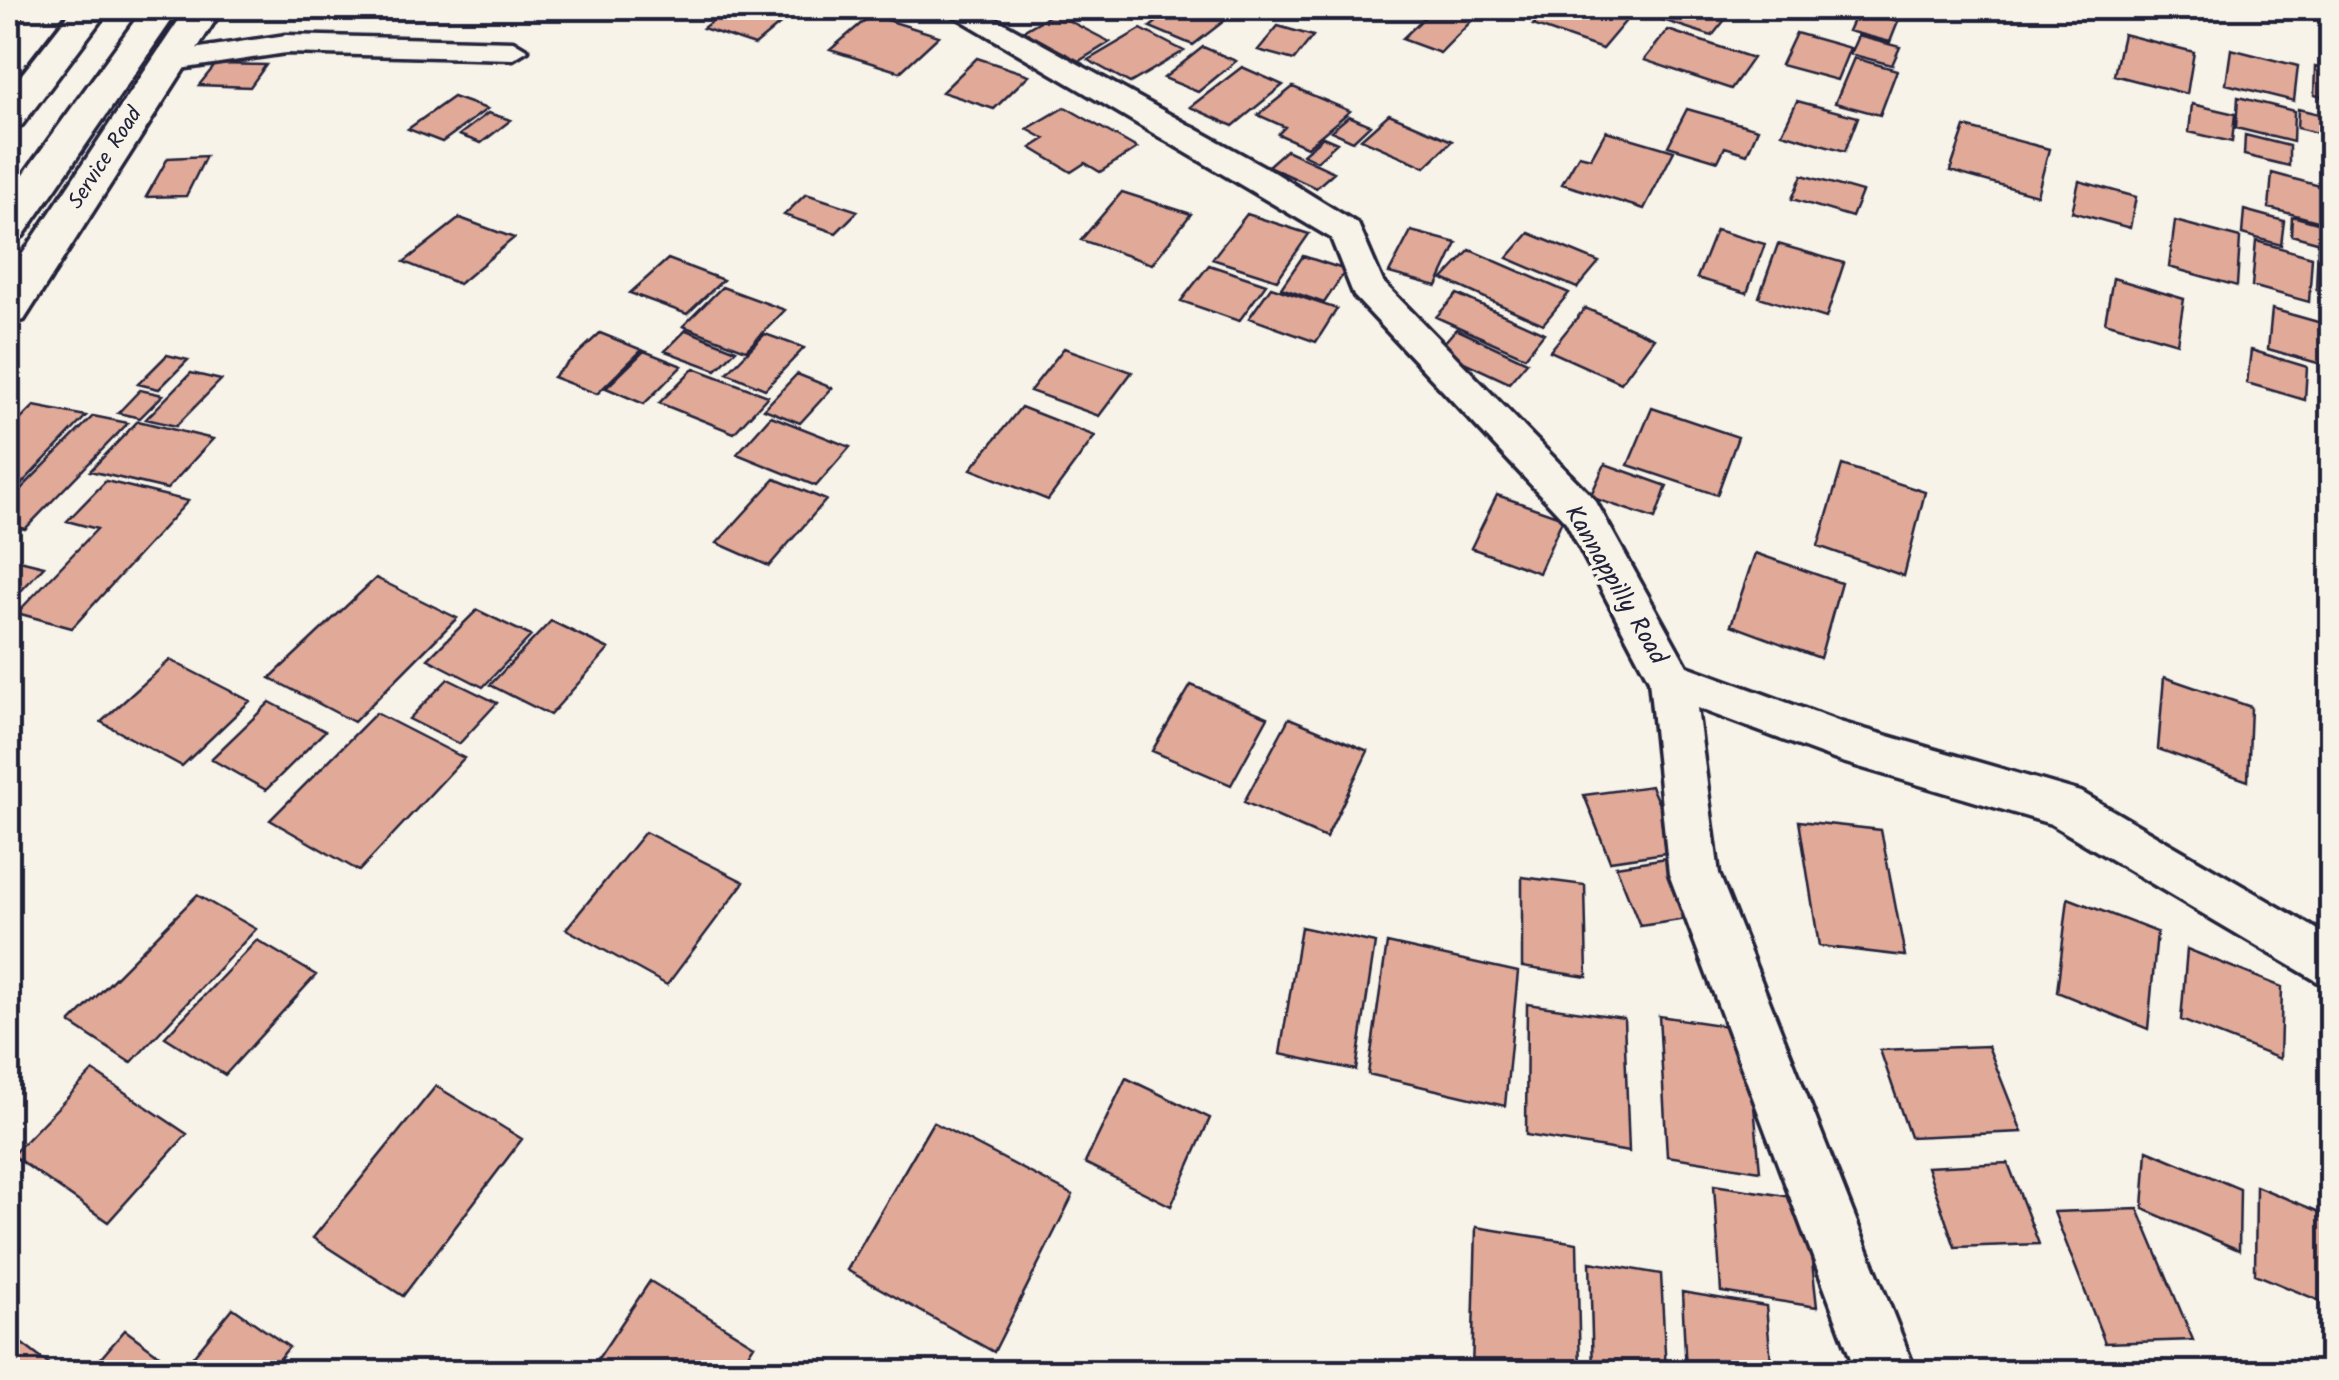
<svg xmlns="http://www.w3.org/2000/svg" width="2339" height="1380" font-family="Kalam,sans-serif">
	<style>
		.building { fill: #e0a998; stroke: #22223b; stroke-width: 2.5 }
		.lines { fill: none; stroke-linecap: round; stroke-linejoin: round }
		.minor-casing { stroke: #22223b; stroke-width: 7 }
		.tertiary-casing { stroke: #22223b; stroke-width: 7 }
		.trunk-casing { stroke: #22223b; stroke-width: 7 }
		.minor { fill: #f7f3e8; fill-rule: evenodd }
		.tertiary { fill: #f7f3e8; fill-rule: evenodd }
		.trunk { fill: #f7f3e8; fill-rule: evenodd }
		.labels { text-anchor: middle; stroke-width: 8; stroke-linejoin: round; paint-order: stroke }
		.far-street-label { font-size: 22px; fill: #22223b; stroke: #f7f3e8 }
		.street-label { font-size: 25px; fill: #22223b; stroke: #f7f3e8 }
	</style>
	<rect width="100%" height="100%" fill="#f7f3e8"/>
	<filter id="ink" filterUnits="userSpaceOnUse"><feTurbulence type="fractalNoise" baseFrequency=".01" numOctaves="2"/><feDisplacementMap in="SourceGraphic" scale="20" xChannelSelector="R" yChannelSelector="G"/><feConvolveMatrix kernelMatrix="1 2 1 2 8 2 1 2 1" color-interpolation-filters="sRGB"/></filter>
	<g filter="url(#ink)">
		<path class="building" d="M729,8H767L791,15L755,45L703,28Z
			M1175,8H1201L1228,18L1193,45L1150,27Z
			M1434,8H1484L1440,53L1402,39Z
			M1550,8H1603L1630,16L1602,49L1533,25Z
			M1653,8H1722L1732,11L1712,36L1647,15Z
			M1857,11L1898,22L1890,42L1848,31Z
			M1054,13L1110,42L1079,61L1023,31Z
			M871,15L939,36L900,72L830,50Z
			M1278,26L1313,36L1294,60L1258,50Z
			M1141,29L1184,51L1130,83L1088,60Z
			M1668,30L1753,58L1731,89L1644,60Z
			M1796,33L1850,48L1837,80L1781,65Z
			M2123,34L2194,52L2187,94L2114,75Z
			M1858,36L1900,47L1892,65L1850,54Z
			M1203,47L1236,61L1198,92L1164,78Z
			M2231,49L2298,66L2294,101L2226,84Z
			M977,58L1029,75L994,109L942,92Z
			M1854,58L1897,70L1880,115L1835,103Z
			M216,64L266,65L250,87L199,85Z
			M1242,67L1283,85L1233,126L1190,107Z
			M2315,67L2332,71V99L2314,95Z
			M1293,87L1350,111L1307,147L1278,134L1285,127L1258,115Z
			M453,97L487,109L442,142L408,129Z
			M2238,97L2294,111L2293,142L2236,128Z
			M1797,101L1858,117L1845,151L1782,133Z
			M2192,104L2235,114L2232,142L2189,132Z
			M1065,107L1137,148L1100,172L1085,163L1071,172L1031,148L1045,139L1027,129Z
			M1687,109L1758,129L1747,154L1725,147L1718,161L1668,146Z
			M2298,109L2327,116L2326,135L2297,128Z
			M488,113L511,120L481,143L459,135Z
			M1389,114L1452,141L1425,167L1361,139Z
			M1349,116L1370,125L1353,141L1331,131Z
			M1965,127L2049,149L2037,195L1950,171Z
			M1606,131L1674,151L1644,209L1562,184L1579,155L1591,158Z
			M2245,135L2289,146V166L2244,155Z
			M1323,137L1337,143L1317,161L1303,154Z
			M1286,150L1334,172L1316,188L1268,166Z
			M206,156L186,196L146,197L168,158Z
			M2272,173L2327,188L2325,223L2269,208Z
			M1802,175L1862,192L1852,217L1792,199Z
			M2079,181L2136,197L2130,228L2072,212Z
			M1122,192L1191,214L1152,264L1081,240Z
			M806,194L858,211L836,233L784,215Z
			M2244,210L2284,221L2281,245L2242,234Z
			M1247,214L1309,234L1277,280L1212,259Z
			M2292,216L2332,227V246L2291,235Z
			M460,218L514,238L459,284L404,262Z
			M2175,221L2240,238L2237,286L2169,267Z
			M1716,230L1765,244L1747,293L1697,278Z
			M1411,231L1457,243L1437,286L1389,273Z
			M1529,233L1599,262L1577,288L1507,258Z
			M2256,241L2312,257L2309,302L2252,286Z
			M2318,243L2332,246V294L2316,290Z
			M1778,244L1844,263L1826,318L1759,297Z
			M1470,250L1569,293L1543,324L1443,279Z
			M1303,256L1346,270L1324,303L1281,288Z
			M668,259L723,280L687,314L630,293Z
			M1209,265L1266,284L1239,321L1181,301Z
			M2113,278L2184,299L2177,343L2105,322Z
			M722,287L785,310L746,350L683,326Z
			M1271,287L1337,309L1316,342L1249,318Z
			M1457,294L1544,333L1525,357L1436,317Z
			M1585,308L1654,338L1621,383L1550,351Z
			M2272,309L2332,326V367L2268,349Z
			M1456,329L1527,362L1509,383L1438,350Z
			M686,330L736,350L716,370L665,351Z
			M600,333L642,350L597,394L553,377Z
			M765,334L804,348L765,389L727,373Z
			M1064,348L1132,372L1099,416L1030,391Z
			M2251,350L2307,367L2305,400L2247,383Z
			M644,351L682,366L644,404L606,388Z
			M167,355L188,360L159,389L138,384Z
			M694,368L768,396L734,433L659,403Z
			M191,373L221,380L176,426L146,419Z
			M797,374L832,388L800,423L764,409Z
			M140,390L163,395L140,418L118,413Z
			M34,406L86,416L8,498V432Z
			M1021,407L1095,436L1048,500L971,469Z
			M1652,408L1738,437L1717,495L1628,465Z
			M93,416L128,423L25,529L8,525V502Z
			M771,416L850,447L816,486L737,454Z
			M138,421L213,439L167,489L90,471Z
			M1605,464L1667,486L1655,519L1590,497Z
			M1842,465L1925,492L1904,576L1818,546Z
			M775,479L826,500L769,566L717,543Z
			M106,481L188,501L72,628L17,613L97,529L67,521Z
			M1497,495L1563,518L1539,573L1471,548Z
			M1755,553L1841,583L1820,658L1731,625Z
			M11,558L44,566L8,605V561Z
			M376,578L457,618L354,722L270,678Z
			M477,610L531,636L483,687L428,659Z
			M551,621L609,649L550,715L490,685Z
			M170,660L250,701L182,766L101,722Z
			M2164,677L2251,707L2248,781L2158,749Z
			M448,679L497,703L459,744L409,719Z
			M1191,685L1268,717L1231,785L1152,751Z
			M270,702L325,731L266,790L211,759Z
			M376,713L464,758L359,871L270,820Z
			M1289,718L1368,751L1326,838L1244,802Z
			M1651,786L1679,851L1610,861L1584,795Z
			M1799,821L1881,830L1905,956L1819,946Z
			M645,832L744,882L667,985L566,929Z
			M1667,858L1693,918L1640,926L1616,866Z
			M1522,877L1585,885L1587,977L1522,967Z
			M197,895L256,929L131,1063L70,1023Z
			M2068,898L2157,932L2148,1029L2057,992Z
			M1301,927L1375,943L1356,1070L1280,1054Z
			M257,940L316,975L225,1075L165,1037Z
			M1387,943L1518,972L1505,1106L1368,1074Z
			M2187,949L2282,987L2280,1059L2181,1020Z
			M1527,1004L1624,1018L1629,1152L1526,1135Z
			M1659,1016L1747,1029L1760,1171L1667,1156Z
			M1988,1046L2022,1132L1910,1137L1880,1050Z
			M93,1071L187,1134L108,1222L12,1155Z
			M1126,1078L1210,1118L1171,1206L1085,1163Z
			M436,1086L522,1139L403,1296L313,1238Z
			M933,1122L1073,1195L994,1352L847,1270Z
			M2147,1150L2240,1189L2239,1250L2143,1209Z
			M2008,1163L2039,1244L1955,1247L1927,1167Z
			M1714,1185L1805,1199L1817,1307L1721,1292Z
			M2256,1186L2332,1217V1306L2255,1274Z
			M2138,1209L2193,1340L2105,1343L2054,1212Z
			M1476,1227L1577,1243L1580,1372H1472Z
			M1590,1262L1661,1274L1666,1372H1593Z
			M650,1281L754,1345L737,1372H589Z
			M1682,1292L1766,1306L1772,1372H1686Z
			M233,1308L289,1347L269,1372H89L125,1330L181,1371Z
			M8,1333L59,1372H8Z"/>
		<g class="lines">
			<defs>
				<path id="minor" d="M941,8H977L1274,172L1358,224L1383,282L1595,500L1687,666L1840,722L2081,792L2332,938V990L2051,824L1839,761L1697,708L1719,874L1916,1372H1856L1669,874L1649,680L1566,522L1354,296L1331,238Z
					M286,35L513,41L528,50L513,59L286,53L167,71L152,62L167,53Z"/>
				<path id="tertiary" d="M31,8H68L21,69L8,72V37Z
					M187,8H223L24,320L8,324V276Z"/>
				<path id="trunk" d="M74,8H110L22,125L8,129V92Z
					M144,8H180L23,236L8,239V196Z"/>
			</defs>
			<use href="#minor" class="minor-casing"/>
			<use href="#tertiary" class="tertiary-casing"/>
			<use href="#trunk" class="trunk-casing"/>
			<use href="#minor" class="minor"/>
			<use href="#tertiary" class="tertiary"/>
			<use href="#trunk" class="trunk"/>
		</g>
	</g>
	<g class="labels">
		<g class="far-street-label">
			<text transform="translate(104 157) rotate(-57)" y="8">Service Road</text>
		</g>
		<g class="street-label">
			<text transform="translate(1617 584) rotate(60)" y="9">Kannappilly Road</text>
		</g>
	</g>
	<rect width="2339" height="1380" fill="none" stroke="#f7f3e8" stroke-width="40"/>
	<rect x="20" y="20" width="2299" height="1340" fill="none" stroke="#22223b" stroke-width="4" filter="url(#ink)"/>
</svg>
